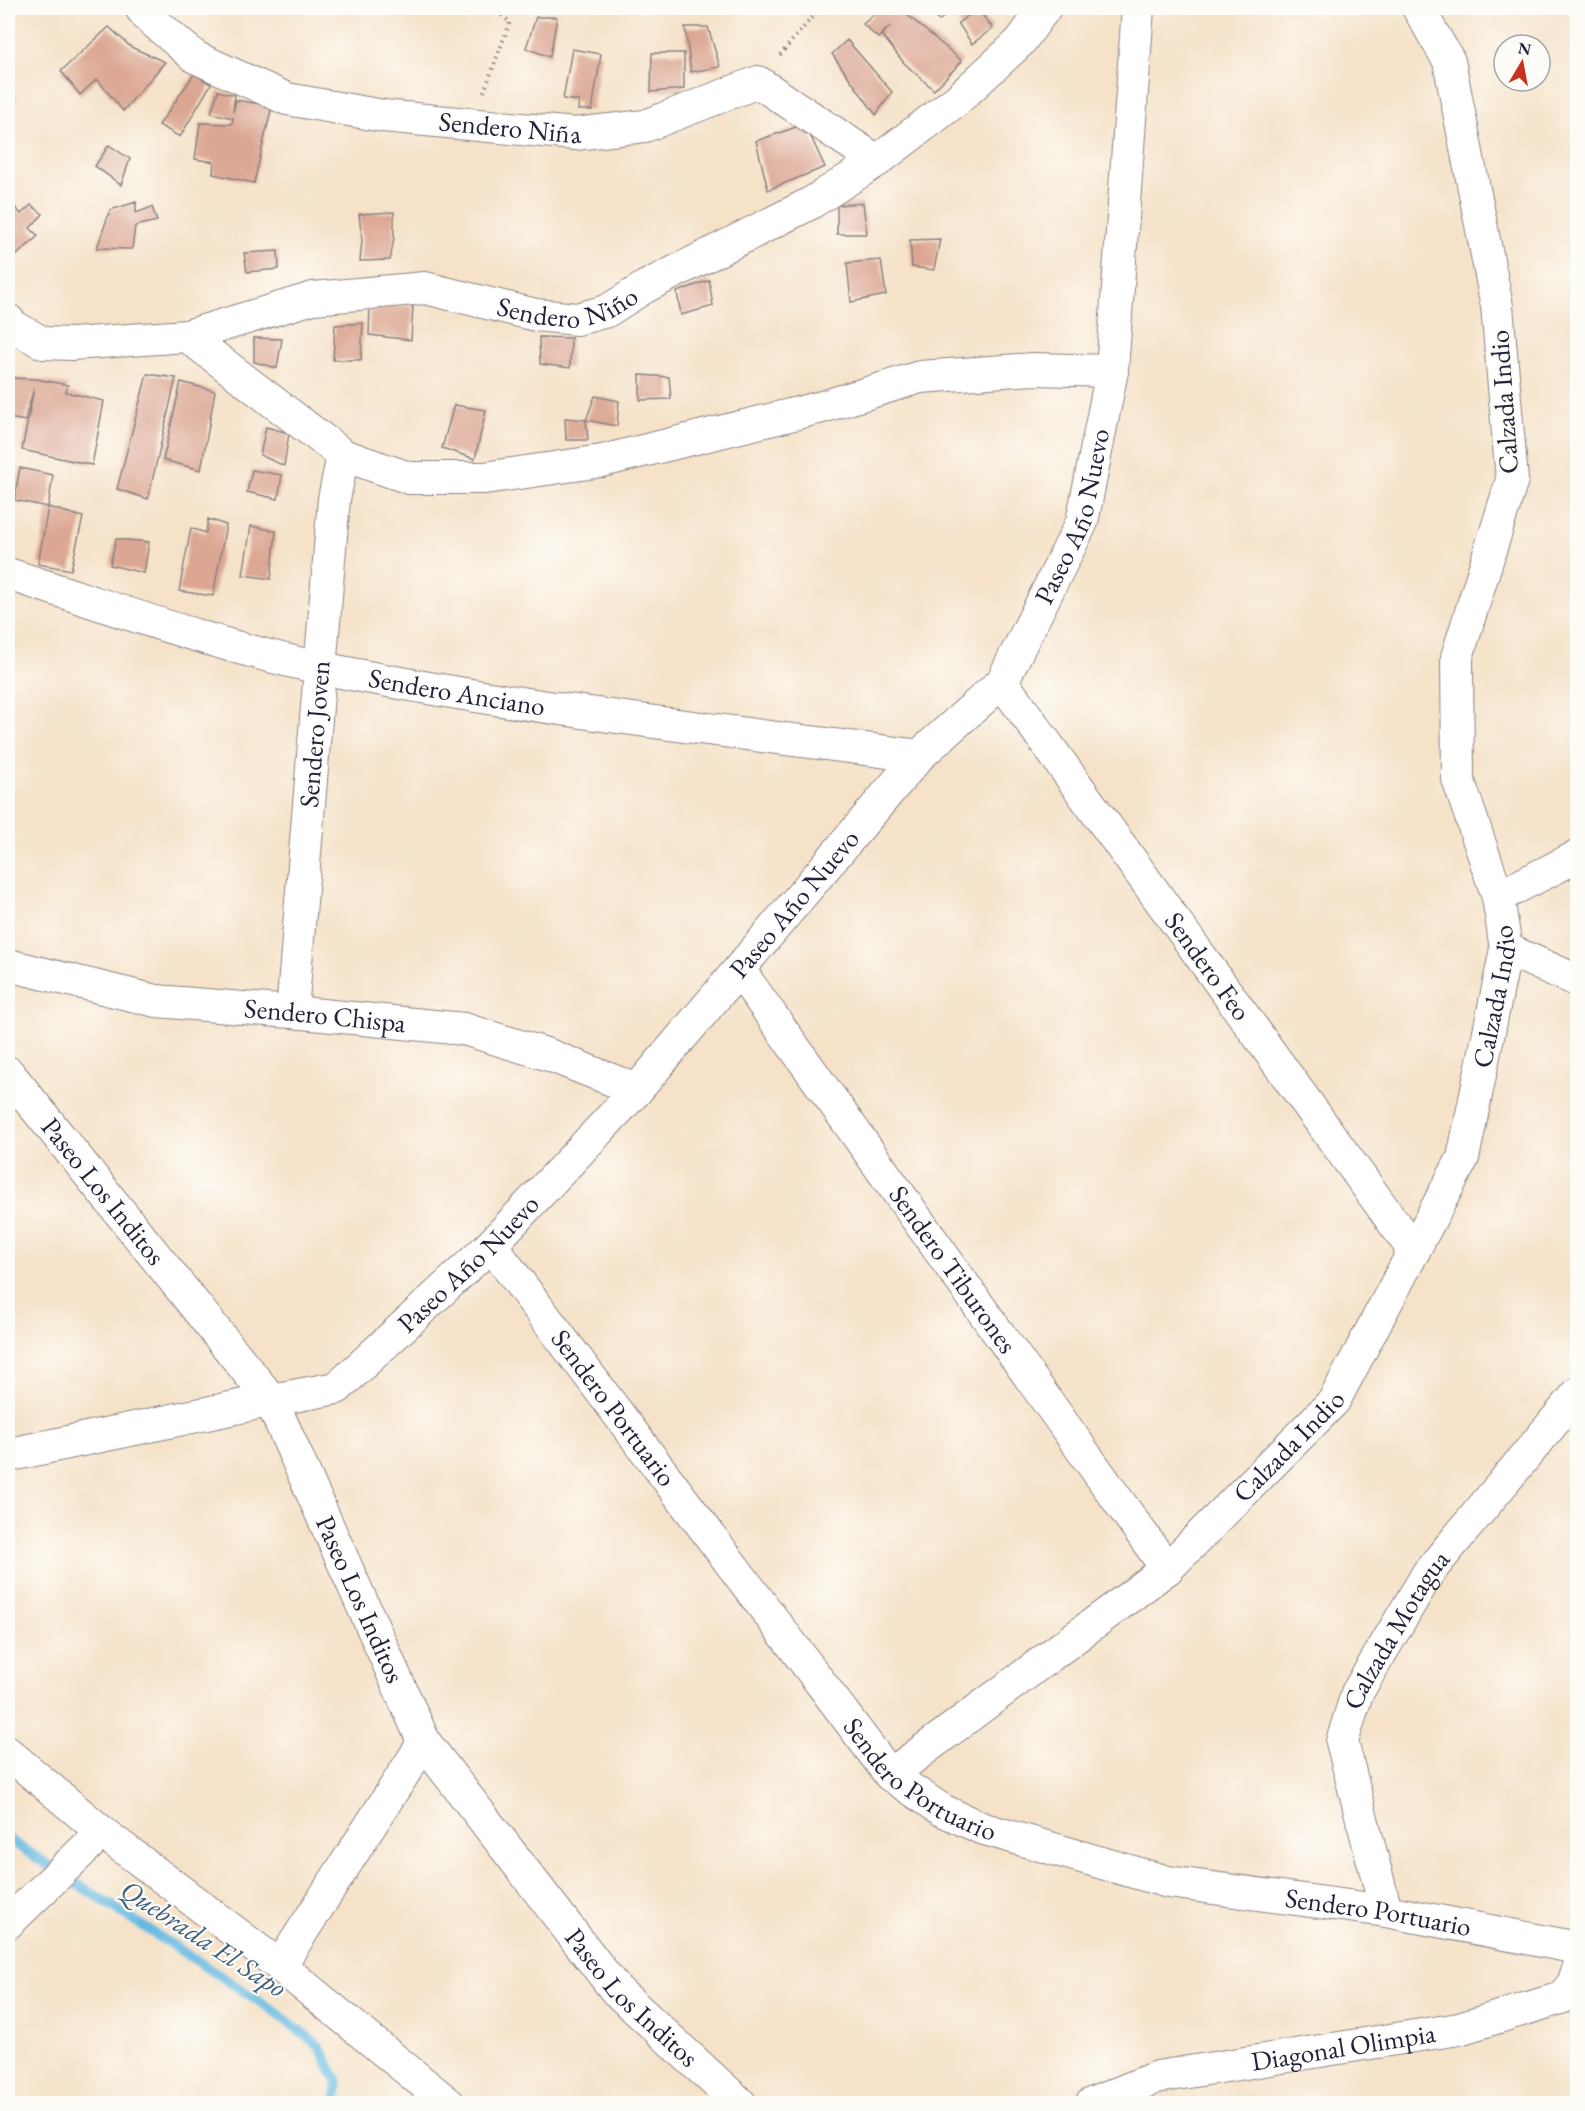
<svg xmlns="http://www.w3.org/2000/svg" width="1585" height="2111" font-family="'EB Garamond',serif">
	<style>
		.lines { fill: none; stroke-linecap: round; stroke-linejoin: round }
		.stream { stroke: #66bae2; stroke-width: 10 }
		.building { fill: #dba692 }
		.minor-casing { stroke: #8c8282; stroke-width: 34 }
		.tertiary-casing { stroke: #8c8282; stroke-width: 35 }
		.path { stroke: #8c8282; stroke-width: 4; stroke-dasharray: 1.5 4.5; stroke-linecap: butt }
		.minor { stroke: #fff; stroke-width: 32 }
		.tertiary { stroke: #fff; stroke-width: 33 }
		.labels { text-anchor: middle; stroke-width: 4.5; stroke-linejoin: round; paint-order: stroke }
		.street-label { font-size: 27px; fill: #22223b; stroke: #fdfcf7 }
		.water-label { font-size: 28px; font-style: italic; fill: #3d5f7e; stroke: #fdfcf7 }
	</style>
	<rect width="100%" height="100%" fill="#fdfcf7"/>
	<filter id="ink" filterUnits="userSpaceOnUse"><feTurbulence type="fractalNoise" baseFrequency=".0167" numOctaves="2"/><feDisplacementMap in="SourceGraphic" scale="12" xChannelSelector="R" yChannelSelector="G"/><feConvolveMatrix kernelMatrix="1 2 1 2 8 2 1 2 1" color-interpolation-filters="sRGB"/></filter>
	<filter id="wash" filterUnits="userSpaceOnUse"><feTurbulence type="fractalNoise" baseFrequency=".008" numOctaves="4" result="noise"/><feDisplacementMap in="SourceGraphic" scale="24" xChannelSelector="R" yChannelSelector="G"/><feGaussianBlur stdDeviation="1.35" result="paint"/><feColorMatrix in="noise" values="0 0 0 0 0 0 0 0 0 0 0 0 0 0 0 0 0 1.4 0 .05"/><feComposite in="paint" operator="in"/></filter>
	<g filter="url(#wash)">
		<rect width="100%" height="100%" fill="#f5e2c8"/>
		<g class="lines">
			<path class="stream" d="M8,1839L273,2010L319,2046L338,2082L336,2104"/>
		</g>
		<g id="blocks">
			<path class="building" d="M881,8H899L962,61L934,90L904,63L882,35L890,26L878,38L863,24Z
				M924,8H953L939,21Z
				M977,9L993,28L972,44L958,23Z
				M536,17H557L550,57L526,48Z
				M109,27L131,47L165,62L123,111L97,79L80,95L61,71Z
				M685,27H708L720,67L691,72Z
				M847,40L892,92L876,115L832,54Z
				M572,49L601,54L592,110H578L579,101L563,99Z
				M652,53H684V89L651,92Z
				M194,74L211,84L180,137L159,125Z
				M8,91L16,97L8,107Z
				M218,91L235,95L233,112L236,100L272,106L254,183L213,174L214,162L195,159L200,123L232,124L233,118L211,113Z
				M805,124L825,167L768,190L756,141Z
				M109,145L130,159L121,185L95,166Z
				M136,202V213L152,207L157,221L135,226L132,249L97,248L110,210Z
				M863,203L867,234H837V205Z
				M31,205L43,214L30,228L38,236L8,263V216L16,208L21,214Z
				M394,212V238L390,260L360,261L362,240L359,214Z
				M940,239L934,270L912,267L910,240Z
				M278,251L279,269L247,272L244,253Z
				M881,260L886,295L851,302L847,263Z
				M709,280L713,306L681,315L677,292Z
				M370,305L413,306L411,340L369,335Z
				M363,323L361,360H333L335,325Z
				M539,337L571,338L570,368L540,364Z
				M254,338L282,339L277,368L254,362Z
				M147,374L176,378L148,499L117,489Z
				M640,375L669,377L671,399L640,400Z
				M8,378L36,379L68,385L66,392L104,401L92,465L22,450L34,388L25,421L8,418Z
				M181,382L215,391L201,470L163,460Z
				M595,396L619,401L617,426L586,420Z
				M454,405L486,410L475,459L442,448Z
				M565,418L586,420L588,440H566Z
				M266,427L289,433L284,466L260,455Z
				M20,468L53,475L48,507L14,500Z
				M252,470L282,475L278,499L247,492Z
				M48,507L83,517L71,570L38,564Z
				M208,519L226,525L213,596L179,591L191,528L206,533Z
				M251,526L276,531L271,579L243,575Z
				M116,539L149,542L144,573L110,565Z"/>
		</g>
	</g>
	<g filter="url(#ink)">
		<use href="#blocks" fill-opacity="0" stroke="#8c8282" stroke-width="1.5"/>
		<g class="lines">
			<defs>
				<g id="minor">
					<path id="s1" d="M141,8L147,16L195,57L287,99L383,116L575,134L645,126L758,82L877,161"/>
					<path id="s2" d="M8,320L13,326L43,343L72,344L187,336L313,298L425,288L536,315L577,319L607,311L645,287L811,203L877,161L957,100L1020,42L1045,8"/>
					<path d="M187,336L343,455L409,478H484L602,461L822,407L920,377L1033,369L1112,371"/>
					<path id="s3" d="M8,574C111,607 215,646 321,668C519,708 719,730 919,756"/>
					<path id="s4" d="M1002,682L1414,1251"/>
					<path d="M1498,897L1578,856"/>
					<path d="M1506,949L1578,981"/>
					<path id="s5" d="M8,965L156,1001L292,1012L464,1029L549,1055L637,1090"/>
					<path id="s6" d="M739,970L1167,1569"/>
					<path id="s7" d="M292,1012L334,499L343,455"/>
					<path id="s8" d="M491,1245L890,1775L942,1810L981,1828L1168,1882L1386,1911L1578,1948"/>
					<path id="s9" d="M271,1400L337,1388L491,1245L637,1090L919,756L1002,682L1082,522L1112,371L1138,8"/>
					<path d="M8,1753L102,1832L280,1966L449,2104"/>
					<path id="s10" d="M890,1775L1167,1569L1334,1401L1463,1158L1506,949L1498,897L1458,779L1457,657L1512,480L1497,306L1449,61L1418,8"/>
					<path id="s11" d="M1386,1911L1342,1742L1357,1693L1428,1573L1578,1393"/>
					<path d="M8,1923L102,1832"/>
					<path d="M280,1966L424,1742"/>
					<path id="s12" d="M1091,2104L1157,2077L1459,2029L1561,1998L1573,1984L1578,1969"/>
				</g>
				<g id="tertiary">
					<path id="s13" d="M8,1073L271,1400L424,1742L616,1990L740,2104"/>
					<path d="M8,1455L271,1400"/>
				</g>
			</defs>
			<use href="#minor" class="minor-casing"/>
			<use href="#tertiary" class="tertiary-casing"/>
			<path class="path" d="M780,55L820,8
				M484,92L510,22L493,8"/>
			<use href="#minor" class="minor"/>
			<use href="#tertiary" class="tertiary"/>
		</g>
	</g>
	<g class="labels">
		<g class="street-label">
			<text dy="9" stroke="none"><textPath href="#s1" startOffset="399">Sendero Niña</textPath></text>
			<text dy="9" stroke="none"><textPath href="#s2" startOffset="578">Sendero Niño</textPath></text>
			<text transform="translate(1504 402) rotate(-94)" y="9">Calzada Indio</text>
			<text dy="9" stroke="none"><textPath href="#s9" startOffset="1220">Paseo Año Nuevo</textPath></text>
			<text dy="9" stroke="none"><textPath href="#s3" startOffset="465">Sendero Anciano</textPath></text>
			<text dy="9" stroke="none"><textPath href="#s7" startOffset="279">Sendero Joven</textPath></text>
			<text dy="9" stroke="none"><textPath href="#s9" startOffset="734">Paseo Año Nuevo</textPath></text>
			<text dy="9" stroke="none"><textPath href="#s4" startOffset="351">Sendero Feo</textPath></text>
			<text dy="9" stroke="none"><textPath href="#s10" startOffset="1022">Calzada Indio</textPath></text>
			<text dy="9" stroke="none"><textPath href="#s5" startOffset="322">Sendero Chispa</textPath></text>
			<text dy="9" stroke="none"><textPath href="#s13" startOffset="152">Paseo Los Inditos</textPath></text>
			<text dy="9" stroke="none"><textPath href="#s9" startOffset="248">Paseo Año Nuevo</textPath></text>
			<text dy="9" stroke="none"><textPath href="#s6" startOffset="368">Sendero Tiburones</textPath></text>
			<text dy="9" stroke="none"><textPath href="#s8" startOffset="204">Sendero Portuario</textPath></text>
			<text dy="9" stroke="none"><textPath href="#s10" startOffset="518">Calzada Indio</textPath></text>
			<text dy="9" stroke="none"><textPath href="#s13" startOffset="638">Paseo Los Inditos</textPath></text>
			<text dy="9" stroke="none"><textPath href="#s11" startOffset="300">Calzada Motagua</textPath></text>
			<text dy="9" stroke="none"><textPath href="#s8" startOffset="690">Sendero Portuario</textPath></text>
			<text dy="9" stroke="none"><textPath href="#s8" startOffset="1176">Sendero Portuario</textPath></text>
			<text dy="9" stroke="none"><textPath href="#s13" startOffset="1124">Paseo Los Inditos</textPath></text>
			<text dy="9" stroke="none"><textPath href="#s12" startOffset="260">Diagonal Olimpia</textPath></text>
		</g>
		<g class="water-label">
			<text transform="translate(204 1938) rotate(33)" y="10">Quebrada El Sapo</text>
		</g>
	</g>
	<rect width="1585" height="2111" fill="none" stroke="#fdfcf7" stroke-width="30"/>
	<g transform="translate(1522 63) rotate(10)"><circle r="28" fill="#fdfcf7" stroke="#a5a5ac" stroke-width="1.5"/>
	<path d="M0-4.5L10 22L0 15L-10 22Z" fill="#c8321e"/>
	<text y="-9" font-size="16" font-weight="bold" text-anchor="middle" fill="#22223b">N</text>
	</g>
</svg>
